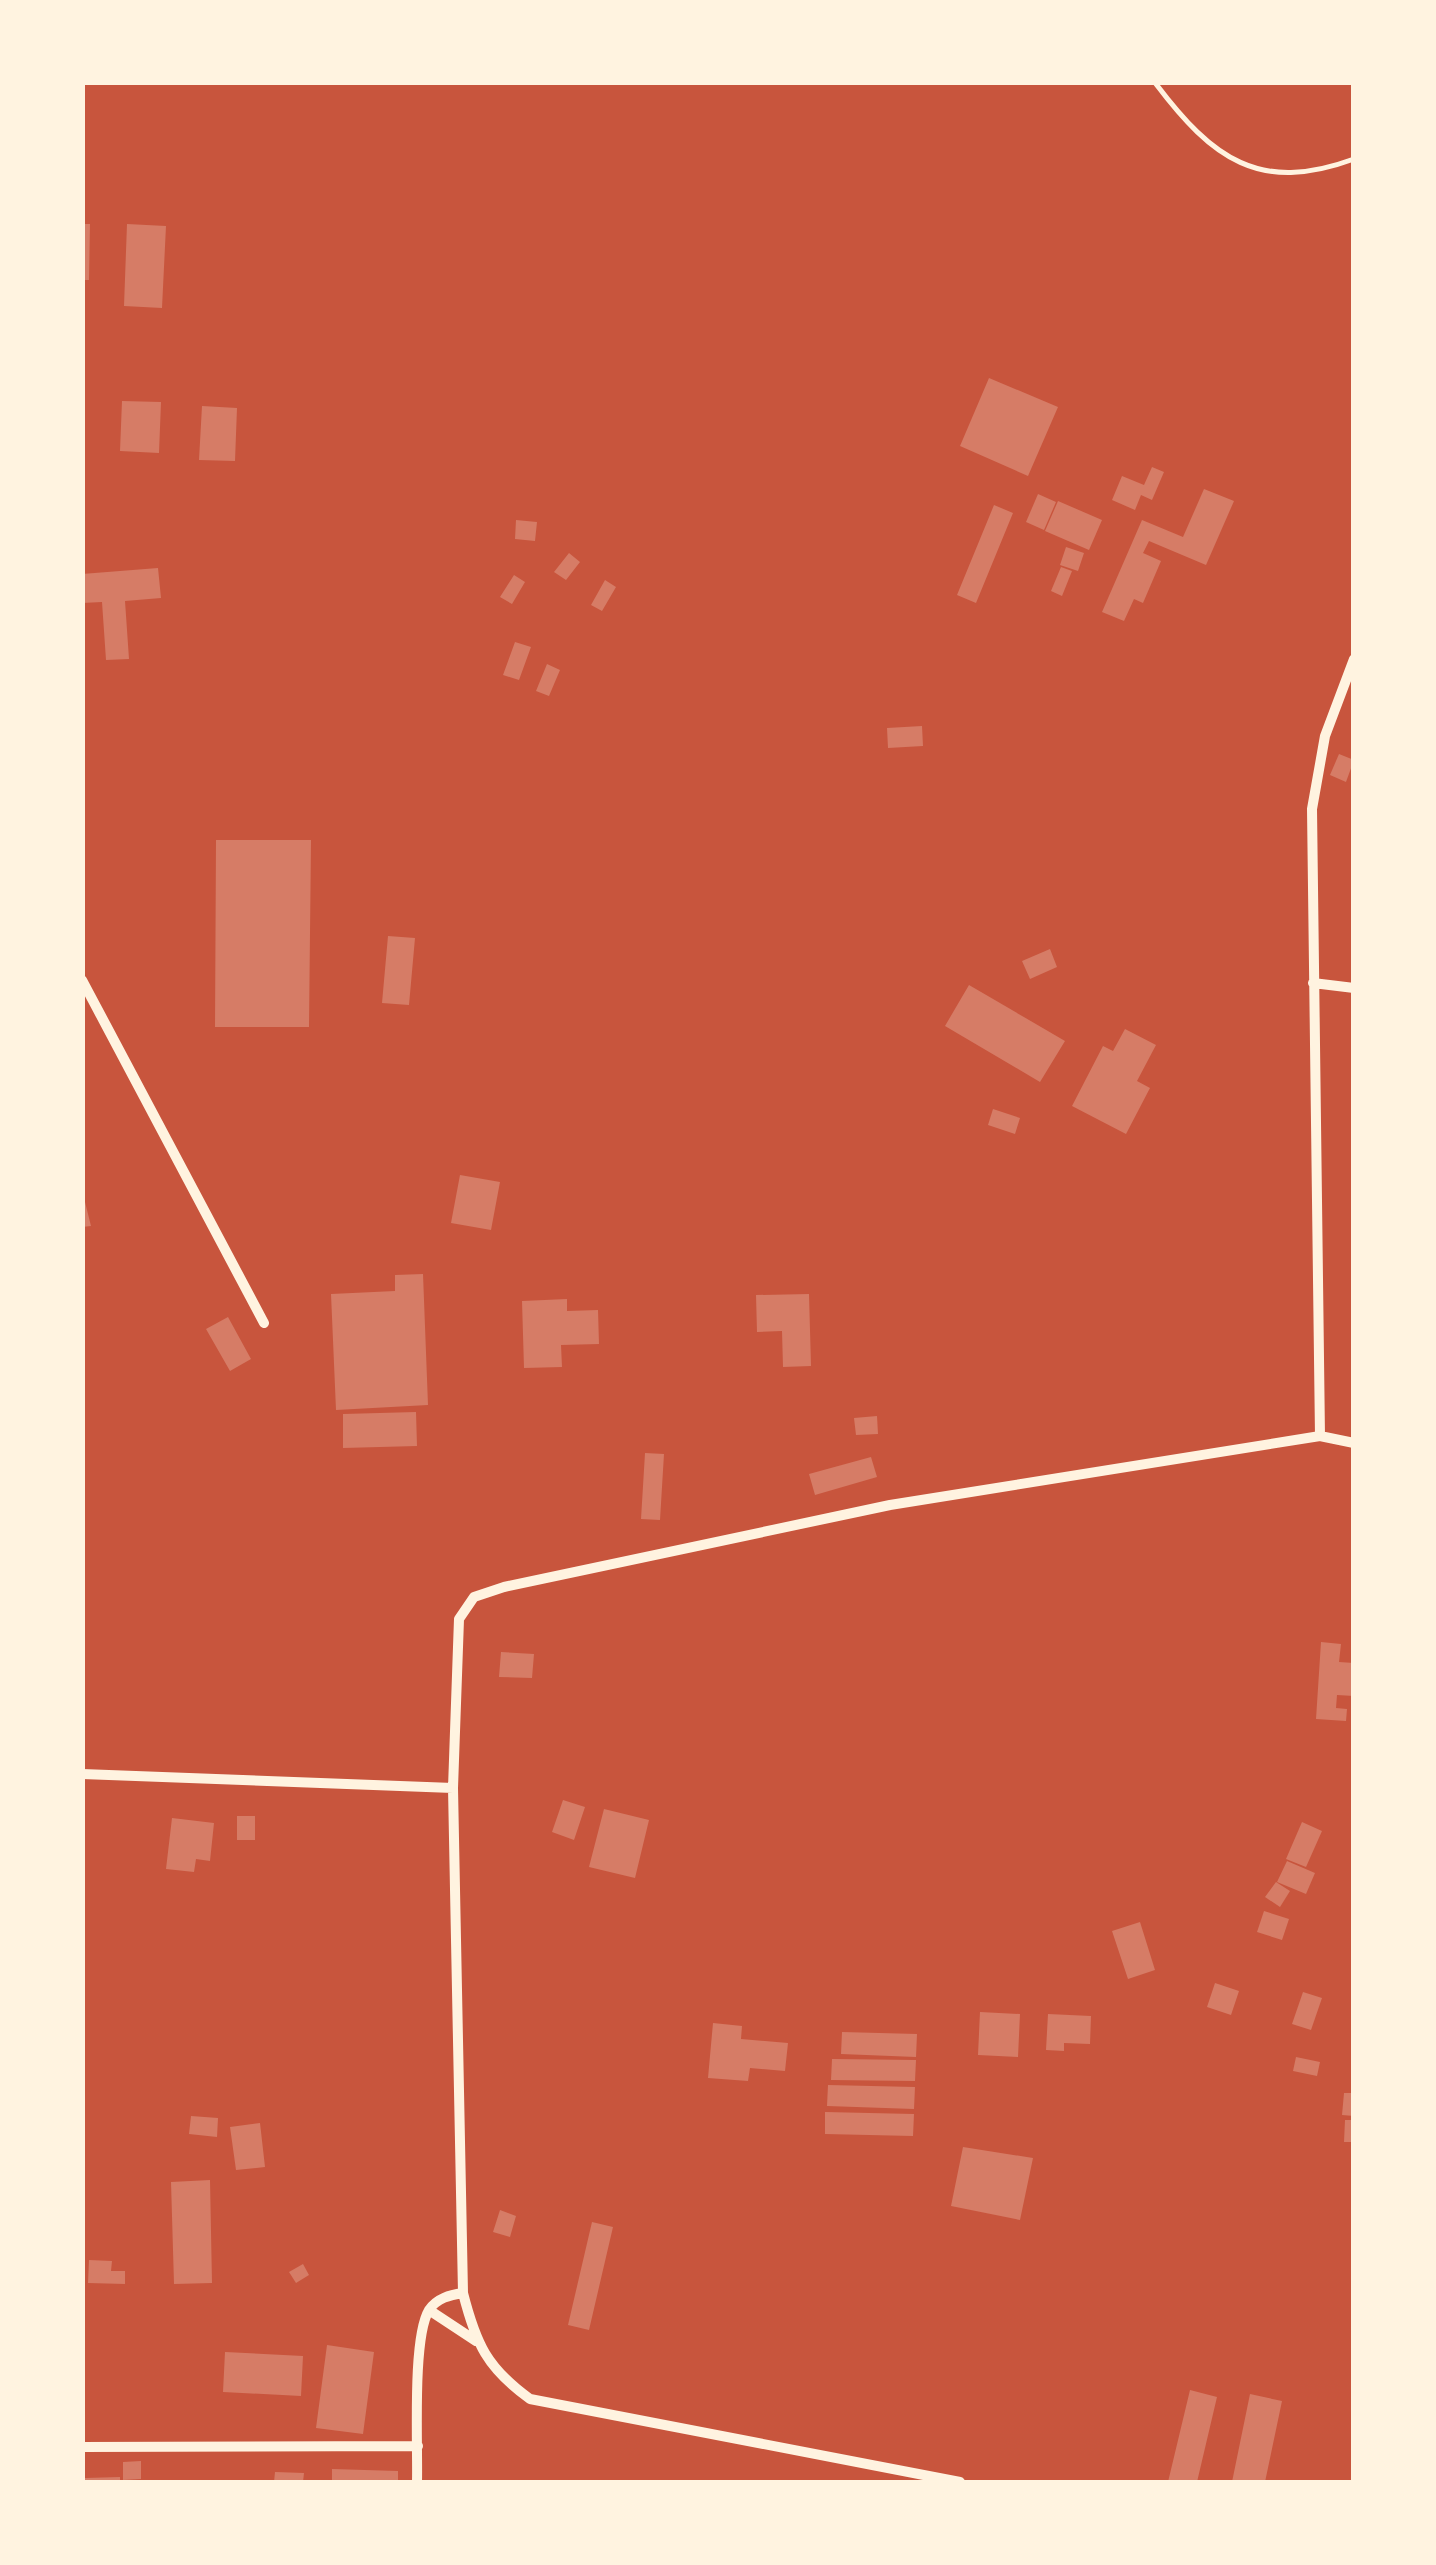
<svg xmlns="http://www.w3.org/2000/svg" width="1436" height="2565" font-family="'Crimson Pro',serif">
	<style>
		.building { fill: #d67c66 }
		.lines { fill: none; stroke-linecap: round; stroke-linejoin: round }
		.service { stroke: #fff3e0; stroke-width: 5 }
		.minor { stroke: #fff3e0; stroke-width: 10 }
	</style>
	<rect width="100%" height="100%" fill="#c8553d"/>
	<path class="building" d="M82,224H90L89,280H82Z
		M127,224L166,226L162,308L124,306Z
		M989,378L1058,407L1028,476L960,446Z
		M122,401L161,402L159,453L120,451Z
		M202,406L237,408L235,461L199,460Z
		M1152,467L1164,472L1152,500L1141,495L1135,510L1112,500L1122,476L1144,485Z
		M1204,489L1234,501L1206,565L1149,541L1143,553L1161,561L1143,603L1134,599L1124,621L1102,612L1142,520L1183,537Z
		M1038,494L1056,502L1044,530L1026,522Z
		M1058,501L1102,520L1089,550L1045,531Z
		M994,505L1013,513L976,603L957,595Z
		M516,520L537,522L535,541L515,539Z
		M1066,547L1084,553L1078,571L1060,565Z
		M569,553L580,562L566,580L554,572Z
		M1061,567L1072,571L1062,596L1051,591Z
		M158,568L161,598L125,601L129,659L106,660L102,602L82,603V574Z
		M514,575L525,582L512,604L500,597Z
		M605,580L616,587L602,611L591,605Z
		M515,642L531,647L519,680L503,675Z
		M547,664L560,670L549,696L536,691Z
		M922,726L923,746L888,748L887,728Z
		M1339,754L1354,760L1346,782L1330,775Z
		M216,840H311L309,1027H215Z
		M388,936L415,938L409,1005L382,1003Z
		M1050,949L1057,967L1030,979L1022,961Z
		M969,985L1065,1041L1040,1082L945,1026Z
		M1125,1029L1156,1045L1137,1081L1150,1088L1126,1134L1072,1106L1103,1046L1113,1051Z
		M993,1109L1020,1118L1015,1134L988,1125Z
		M460,1175L500,1182L491,1230L451,1223Z
		M82,1190L91,1226L82,1227Z
		M423,1274L428,1405L336,1410L331,1294L395,1291V1275Z
		M809,1294L811,1366L783,1367L782,1331L757,1332L756,1295Z
		M567,1299V1311L598,1310L599,1344L561,1345L562,1367L524,1368L522,1301Z
		M228,1317L251,1359L230,1371L206,1329Z
		M416,1412L417,1446L343,1448V1414Z
		M877,1416L878,1434L856,1435L854,1418Z
		M645,1453L664,1454L660,1520L641,1519Z
		M871,1457L877,1477L815,1495L809,1474Z
		M1321,1642L1341,1644L1339,1662L1354,1663V1696L1337,1695L1336,1708L1347,1709L1346,1721L1316,1719Z
		M501,1652L534,1654L532,1678L499,1677Z
		M563,1800L585,1807L574,1840L552,1832Z
		M604,1809L649,1820L635,1878L589,1867Z
		M237,1816H255V1840H237Z
		M172,1818L214,1823L210,1861L196,1859L194,1872L166,1869Z
		M1302,1822L1322,1831L1306,1867L1286,1859Z
		M1287,1861L1315,1873L1306,1894L1277,1882Z
		M1276,1882L1290,1891L1280,1907L1265,1897Z
		M1264,1911L1289,1919L1282,1940L1257,1932Z
		M1140,1922L1155,1970L1128,1979L1112,1931Z
		M1215,1983L1239,1991L1231,2015L1207,2007Z
		M1303,1992L1322,1998L1311,2030L1292,2024Z
		M980,2012L1020,2014L1018,2057L978,2055Z
		M1048,2014L1091,2016L1090,2044L1064,2043V2051L1046,2050Z
		M713,2023L742,2026L741,2039L788,2043L785,2071L750,2068L748,2081L708,2078Z
		M842,2032L917,2034L916,2057L841,2054Z
		M1296,2057L1320,2062L1317,2076L1293,2071Z
		M832,2059L916,2060L915,2081L831,2080Z
		M828,2085L915,2087L914,2109L827,2106Z
		M1344,2093H1354V2116L1342,2115Z
		M825,2112L914,2114L913,2136L825,2134Z
		M191,2116L218,2118L217,2137L189,2134Z
		M1345,2120H1354V2142H1344Z
		M260,2123L265,2167L236,2170L230,2127Z
		M963,2147L1033,2158L1020,2220L951,2206Z
		M210,2180L212,2283L174,2284L171,2182Z
		M500,2210L516,2216L510,2237L493,2232Z
		M592,2222L613,2227L589,2330L568,2325Z
		M89,2260L112,2261L111,2271H125V2284L88,2283Z
		M303,2264L309,2275L296,2283L289,2272Z
		M327,2345L374,2352L363,2434L316,2428Z
		M225,2352L303,2356L301,2396L223,2392Z
		M1190,2390L1217,2397L1197,2482H1168Z
		M1250,2394L1282,2401L1265,2482H1232Z
		M141,2461V2479L123,2480V2462Z
		M332,2469L398,2471V2482H332Z
		M275,2472L304,2473L303,2482H274Z
		M120,2477V2482H85V2478Z"/>
	<g class="lines">
		<path class="service" d="M1156,84C1212,158 1259,194 1354,159"/>
		<path class="minor" d="M82,980L264,1323
			M1313,983L1354,988
			M1320,1436L1312,809L1325,736L1354,659
			M82,1774L453,1788
			M429,2310L476,2341
			M82,2447L418,2446
			M417,2482C418,2446 412,2338 429,2310C437,2298 450,2295 463,2293
			M960,2482L530,2399C487,2368 476,2344 463,2293L453,1788L459,1619L474,1597L504,1587L890,1505L1320,1436L1354,1443"/>
	</g>
	<rect width="1436" height="2565" fill="none" stroke="#fff3e0" stroke-width="170"/>
</svg>
